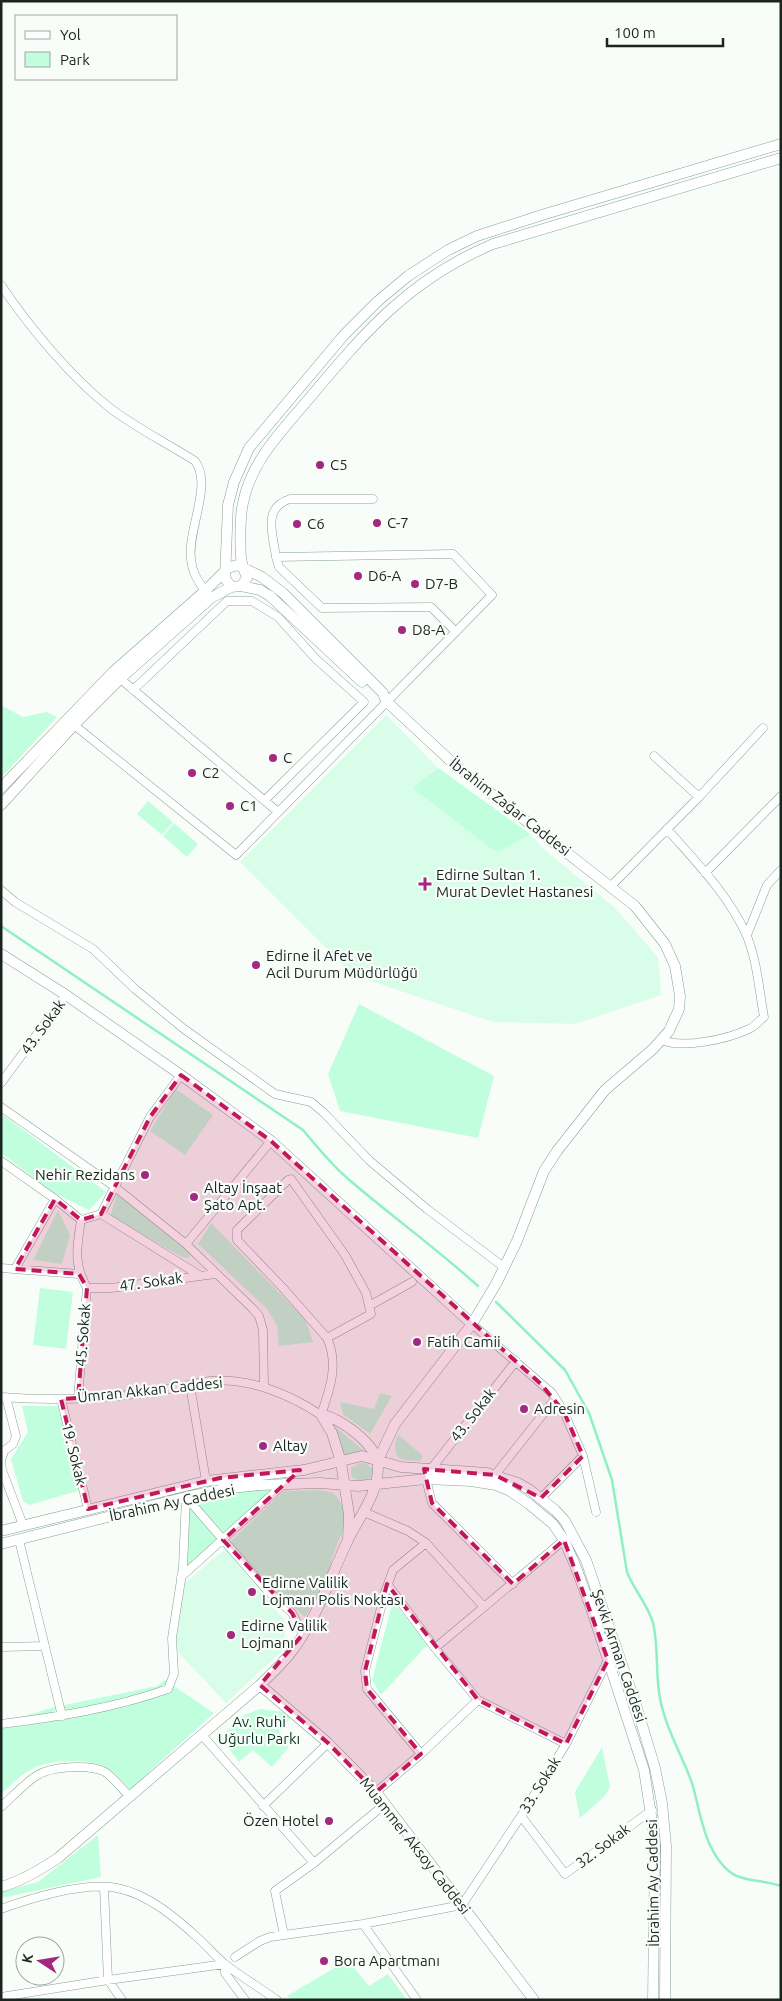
<svg xmlns="http://www.w3.org/2000/svg" width="782" height="2001" font-family="Ubuntu,sans-serif">
	<style>
		.built { fill: #d8feea }
		.green { fill: #c1fede }
		.lines { fill: none; stroke-linecap: round; stroke-linejoin: round }
		.stream { stroke: #90f0c1; stroke-width: 2.5 }
		.minor-casing { stroke: #87a293; stroke-width: 9 }
		.major-casing { stroke: #87a293; stroke-width: 11 }
		.minor { stroke: #fff; stroke-width: 8 }
		.major { stroke: #fff; stroke-width: 10 }
		.marked { fill: #c2185b; fill-opacity: 0.2; stroke: #c2185b; stroke-width: 4; stroke-dasharray: 10 6; stroke-linejoin: round }
		.poi-dot { fill: #a2297f; stroke: #f8fdfa; stroke-width: 2 }
		.labels { text-anchor: middle; stroke-width: 4.5; stroke-linejoin: round; paint-order: stroke }
		.poi-label { font-size: 15px; fill: #1a251f; stroke: #f8fdfa; text-anchor: start }
		.street-label { font-size: 15px; fill: #1a251f; stroke: #f8fdfa }
		.park-label { font-size: 15px; fill: #093523; stroke: #f8fdfa }
	</style>
	<rect width="100%" height="100%" fill="#f8fdfa"/>
	<path class="built" d="M386,715L438,768L530,834L546,851L614,907L658,957L661,995L575,1024L493,1022L353,975L240,862Z
		M225,1549L285,1621L284,1649L226,1703L175,1649L185,1583Z"/>
	<path class="green" d="M1,705L23,717L47,712L57,717L1,778Z
		M438,768L530,834L500,851L493,850L414,789C421,777 429,777 438,768Z
		M148,801L173,822L162,835L137,814Z
		M174,823L198,844L187,857L163,836Z
		M359,1004L494,1076L478,1138L340,1111L328,1074Z
		M176,1089L213,1115L185,1155L150,1131Z
		M1,1113L106,1192L89,1210L54,1193L1,1153Z
		M117,1194L186,1250L191,1255L188,1258L182,1257L110,1217Z
		M58,1210L70,1235L62,1264L33,1260Z
		M211,1223L305,1319L313,1342L279,1346L277,1326L267,1309L198,1244Z
		M40,1288L73,1292L66,1349L33,1345Z
		M380,1393L392,1396L370,1434L343,1414L340,1402L374,1409Z
		M22,1406H60L81,1490L29,1505L23,1501L11,1459L28,1432Z
		M332,1424L364,1451L344,1455Z
		M399,1435L423,1456L421,1461L403,1460L398,1457C394,1450 394,1441 399,1435Z
		M360,1463H365L374,1469V1474C367,1483 358,1482 351,1476V1468Z
		M285,1483L181,1577L186,1497Z
		M320,1490L333,1493L337,1497L343,1507L346,1523L332,1557L331,1565L316,1599L305,1617L268,1584L230,1542L284,1491Z
		M393,1601L427,1645L381,1695L372,1680Z
		M165,1680L214,1713L152,1769L131,1791C124,1784 117,1774 109,1769C90,1758 51,1759 32,1769C20,1775 11,1785 1,1794V1723L55,1707L157,1686Z
		M260,1709L284,1712L291,1718L279,1730L289,1747L272,1767L253,1750L239,1762L221,1739L237,1718Z
		M602,1747L610,1787L604,1797L580,1818L575,1792Z
		M98,1835L101,1877L1,1898V1892L38,1882Z
		M348,1960L369,1986L388,1974L407,2000H292L287,1996Z"/>
	<g class="lines">
		<path class="stream" d="M1,926L303,1130C317,1147 331,1164 347,1178C390,1215 436,1248 478,1286
			M496,1302L565,1370L589,1413L612,1480L627,1572C634,1590 648,1605 653,1623C659,1647 655,1674 660,1698C665,1727 682,1755 692,1783C698,1803 701,1826 710,1845C715,1856 721,1865 730,1872C743,1882 765,1880 781,1886"/>
		<defs>
			<path id="minor" d="M1,285C29,327 71,377 110,408C136,428 167,443 195,461C213,485 187,530 191,559C192,572 198,581 205,591
				M276,557L279,567L322,608L431,607L456,632
				M117,676L278,812
				M133,690L227,601H252L278,617L316,659L364,702L265,800
				M74,725L236,855L492,595L453,554L276,557C273,534 262,508 290,499H373
				M654,756L699,797
				M705,873L781,796
				M611,886L699,797L763,728
				M1,890L15,902L93,949L135,989L184,1029L275,1094L311,1102L323,1112L370,1161L427,1209L505,1268
				M747,935L767,885L781,870
				M662,1040C683,1049 728,1039 749,1029C755,1026 759,1021 764,1017C759,990 757,959 746,934C728,894 695,861 667,829
				M1,1083L66,995
				M1,1107L115,1187L186,1244L252,1308L259,1316L263,1330L264,1387
				M1,1161L55,1199L81,1220C77,1247 73,1263 87,1288L78,1398
				M291,1179L345,1255L366,1293L371,1314L327,1338L283,1288L237,1240V1230L288,1180Z
				M101,1214L150,1117L181,1075
				M81,1220L101,1214L199,1275
				M186,1244L271,1141
				M1,1268L79,1274
				M15,1269L55,1199
				M87,1288H111L215,1274
				M369,1306L412,1282
				M472,1324L552,1393L564,1412L583,1456L596,1512
				M190,1385L206,1481
				M1,1397C49,1401 98,1399 146,1393C167,1390 188,1384 210,1381C248,1377 289,1394 321,1415C330,1389 339,1364 327,1338
				M61,1399L88,1509
				M1,1460L4,1451L13,1444L16,1436L6,1397
				M1,1461L2,1470L23,1525
				M431,1469L516,1361
				M495,1475L555,1399
				M426,1479L432,1503L513,1584
				M186,1497L265,1588L292,1613L303,1634
				M541,1498L583,1456
				M364,1512L408,1531L426,1543L483,1606
				M19,1540L62,1716
				M181,1577L285,1483
				M388,1585L435,1648L478,1700
				M1,1647L45,1646
				M435,1648L564,1540
				M1,1724C58,1717 114,1708 168,1689L174,1674L172,1638L183,1567L186,1497
				M202,1735L314,1863
				M421,1754L367,1689L365,1671L385,1592L393,1570L426,1543
				M376,1792L421,1754L478,1700L566,1744
				M263,1806L328,1743
				M1,1807C12,1797 24,1784 36,1776C51,1766 89,1764 105,1772C114,1778 122,1789 130,1797
				M521,1816L565,1874L652,1810
				M104,1887L108,1980L122,2000
				M1,1909C32,1898 85,1882 117,1888C148,1894 176,1918 198,1938C208,1947 216,1957 226,1965C242,1977 260,1988 277,2000
				M363,1924L417,2000
				M284,1935L275,1891L314,1863L385,1804
				M235,1957L260,1941L270,1937L363,1924L462,1905L521,1816L566,1744L608,1660
				M1,1997L108,1980L225,1964V1973L245,2000"/>
			<path id="major" d="M241,586L247,578C246,573 244,572 243,567C239,557 240,515 243,503C251,462 280,433 307,401C364,333 408,280 493,244L781,158
				M231,587L225,578L228,505L234,482L249,448L344,335L378,301L408,276L448,250L477,236L545,214L781,144
				M1,788L113,672L205,591L228,568L237,565L262,577L283,593L383,693L386,701L456,766L635,906L665,944L675,966L680,996L679,1009L669,1031L653,1049L605,1090L557,1151L544,1171L517,1241L496,1284L472,1324L395,1424L378,1460
				M1,805L74,725L120,679L211,598L231,587L241,586L260,590L270,596L362,682
				M1,954L66,995L181,1075L271,1141L472,1324
				M321,1415L332,1433L341,1462L349,1515L348,1538
				M1,1531L206,1481L304,1470L362,1456L401,1467L487,1473L518,1483L530,1490L555,1510L565,1521L586,1560L637,1708L655,1768L662,1803L666,1846L665,2000
				M1,1544L186,1497L230,1488L260,1485L320,1483L358,1486L426,1479L471,1481L496,1485L510,1491L529,1504L553,1524L564,1540L575,1565L591,1608L644,1770L655,1841L653,2000
				M260,1685L328,1743L376,1792L534,2000
				M1,1887C22,1881 40,1870 58,1858L260,1685C270,1675 281,1665 289,1655C316,1621 329,1580 347,1542C358,1518 379,1494 378,1465C378,1446 339,1416 321,1415"/>
		</defs>
		<use href="#minor" class="minor-casing"/>
		<use href="#major" class="major-casing"/>
		<use href="#minor" class="minor"/>
		<use href="#major" class="major"/>
	</g>
	<path class="marked" d="M181,1075L271,1141L541,1384L564,1412L583,1456L541,1498L495,1475L424,1469L432,1503L513,1584L564,1540L608,1660L566,1744L478,1700L387,1584L365,1671L367,1689L421,1754L376,1792L328,1743L260,1685L303,1634L292,1613L223,1540L300,1470L220,1478L88,1509L61,1399L78,1398L87,1288L79,1274L15,1269L55,1199L81,1220L101,1214L150,1117Z"/>
	<g class="poi-dot">
		<circle cx="320" cy="465" r="5"/>
		<circle cx="377" cy="523" r="5"/>
		<circle cx="297" cy="524" r="5"/>
		<circle cx="358" cy="576" r="5"/>
		<circle cx="415" cy="584" r="5"/>
		<circle cx="402" cy="630" r="5"/>
		<circle cx="273" cy="758" r="5"/>
		<circle cx="192" cy="773" r="5"/>
		<circle cx="230" cy="806" r="5"/>
		<path d="M422.5 876.5h5v5h5v5h-5v5h-5v-5h-5v-5h5z"/>
		<circle cx="256" cy="965" r="5"/>
		<circle cx="145" cy="1175" r="5"/>
		<circle cx="194" cy="1197" r="5"/>
		<circle cx="417" cy="1342" r="5"/>
		<circle cx="524" cy="1409" r="5"/>
		<circle cx="263" cy="1446" r="5"/>
		<circle cx="252" cy="1592" r="5"/>
		<circle cx="231" cy="1635" r="5"/>
		<circle cx="329" cy="1821" r="5"/>
		<circle cx="324" cy="1961" r="5"/>
	</g>
	<g class="labels">
		<g class="poi-label">
			<text x="330" y="470">C5</text>
			<text x="387" y="528">C-7</text>
			<text x="307" y="529">C6</text>
			<text x="368" y="581">D6-A</text>
			<text x="425" y="589">D7-B</text>
			<text x="412" y="635">D8-A</text>
			<text x="283" y="763">C</text>
			<text x="202" y="778">C2</text>
			<text x="240" y="811">C1</text>
			<text x="436" y="880">Edirne Sultan 1.<tspan x="436" dy="17">Murat Devlet Hastanesi</tspan></text>
			<text x="266" y="961">Edirne İl Afet ve<tspan x="266" dy="17">Acil Durum Müdürlüğü</tspan></text>
			<text x="135" y="1180" text-anchor="end">Nehir Rezidans</text>
			<text x="204" y="1193">Altay İnşaat<tspan x="204" dy="17">Şato Apt.</tspan></text>
			<text x="427" y="1347">Fatih Camii</text>
			<text x="534" y="1414">Adresin</text>
			<text x="273" y="1451">Altay</text>
			<text x="262" y="1588">Edirne Valilik<tspan x="262" dy="17">Lojmanı Polis Noktası</tspan></text>
			<text x="241" y="1631">Edirne Valilik<tspan x="241" dy="17">Lojmanı</tspan></text>
			<text x="319" y="1826" text-anchor="end">Özen Hotel</text>
			<text x="334" y="1966">Bora Apartmanı</text>
		</g>
		<g class="street-label">
			<text transform="translate(510 807) rotate(38)" y="5">İbrahim Zağar Caddesi</text>
			<text transform="translate(43 1027) rotate(-54)" y="5">43. Sokak</text>
			<text transform="translate(151 1282) rotate(-8)" y="5">47. Sokak</text>
			<text transform="translate(83 1335) rotate(-86)" y="5">45. Sokak</text>
			<text transform="translate(150 1390) rotate(-6)" y="5">Ümran Akkan Caddesi</text>
			<text transform="translate(473 1415) rotate(-52)" y="5">43. Sokak</text>
			<text transform="translate(74 1454) rotate(76)" y="5">19. Sokak</text>
			<text transform="translate(172 1503) rotate(-12)" y="5">İbrahim Ay Caddesi</text>
			<text transform="translate(619 1656) rotate(71)" y="5">Şevki Arman Caddesi</text>
			<text transform="translate(540 1785) rotate(-58)" y="5">33. Sokak</text>
			<text transform="translate(415 1846) rotate(52)" y="5">Muammer Aksoy Caddesi</text>
			<text transform="translate(603 1846) rotate(-37)" y="5">32. Sokak</text>
			<text transform="translate(653 1883) rotate(-91)" y="5">İbrahim Ay Caddesi</text>
		</g>
		<g class="park-label">
			<text x="259" y="1727">Av. Ruhi<tspan x="259" dy="17">Uğurlu Parkı</tspan></text>
		</g>
	</g>
	<rect width="782" height="2001" fill="none" stroke="#1a251f" stroke-width="5"/>
	<rect x="15" y="15" width="162" height="65" fill="#f8fdfa" stroke="#9fa7a2"/>
	<rect x="25" y="31" width="25" height="8" fill="#ffffff" stroke="#9fa7a2"/>
	<text x="60" y="40" font-size="15" fill="#1a251f">Yol</text>
	<rect x="25" y="52" width="25" height="15" fill="#c1fede" stroke="#9fa7a2"/>
	<text x="60" y="65" font-size="15" fill="#1a251f">Park</text>
	<g transform="translate(40 1961) rotate(282)"><circle r="24" fill="#f8fdfa" stroke="#9fa7a2"/>
	<path d="M0-4L9 19L0 12L-9 19Z" fill="#a2297f"/>
	<text y="-8" font-size="14" font-weight="bold" text-anchor="middle" fill="#1a251f">K</text>
	</g>
	<path d="M607 38v8h116v-8" fill="none" stroke="#1a251f" stroke-width="2.5"/>
	<text x="614" y="38" font-size="15" fill="#1a251f" stroke="#f8fdfa" stroke-width="4" paint-order="stroke">100 m</text>
</svg>
